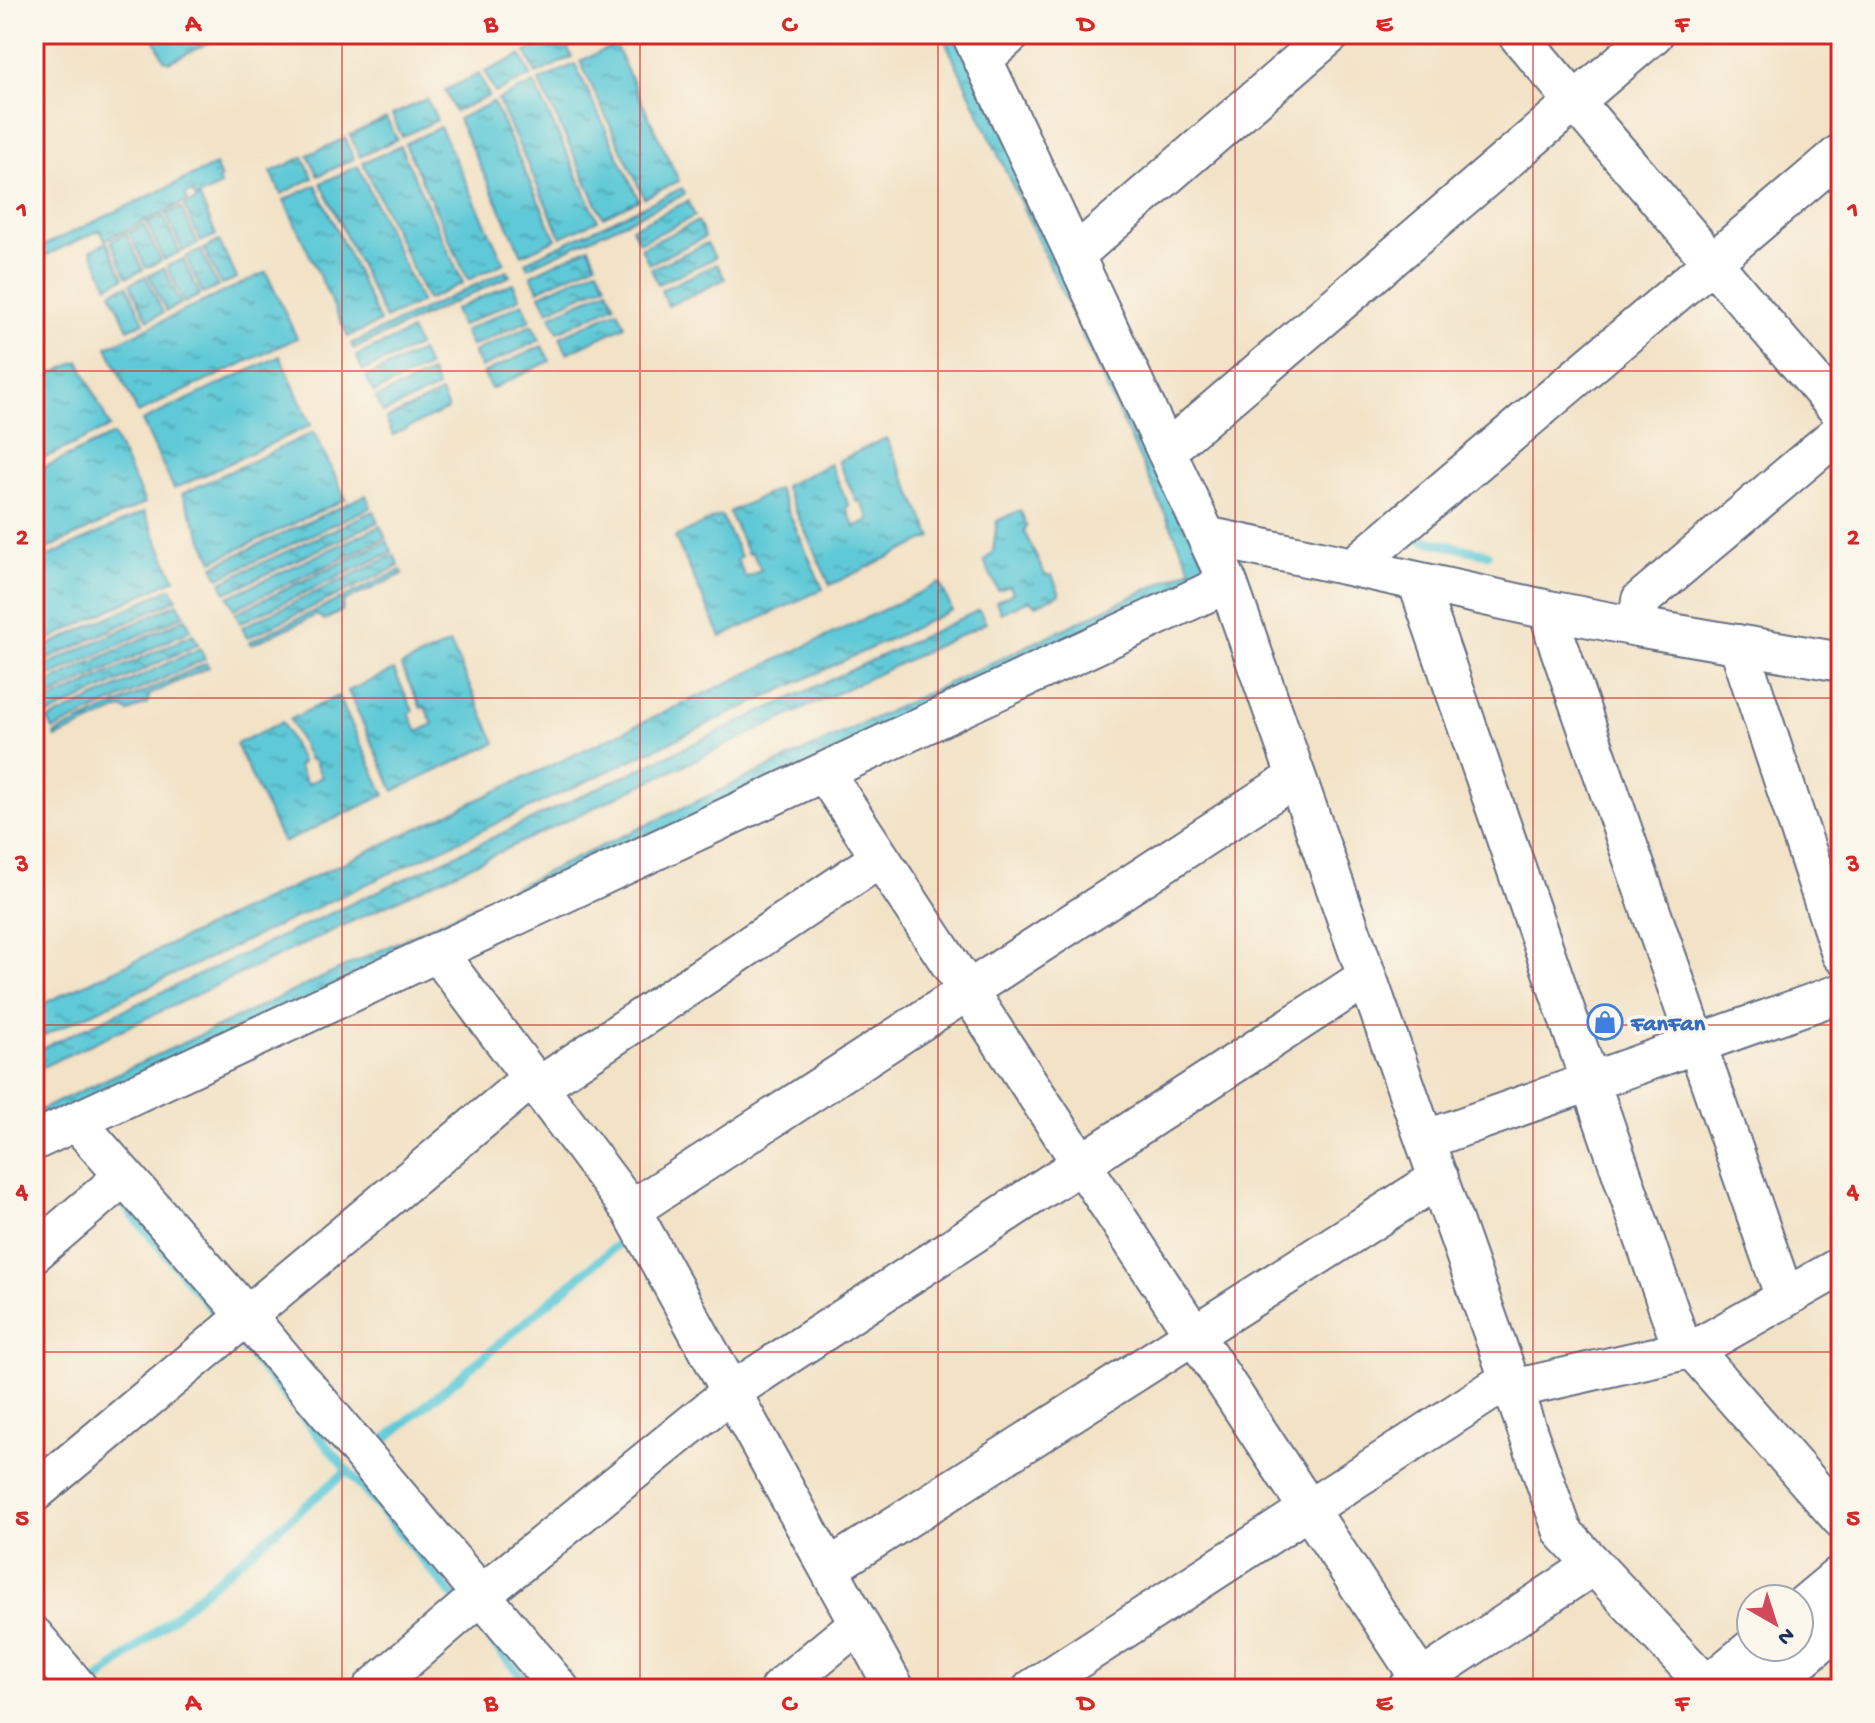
<svg xmlns="http://www.w3.org/2000/svg" width="1875" height="1723" font-family="'Gochi Hand',sans-serif">
	<style>
		.water { fill: url(#water-ripples); stroke: #3c7c9a; stroke-width: 2 }
		.lines { fill: none; stroke-linecap: round; stroke-linejoin: round }
		.stream { stroke: #5ec9d7; stroke-width: 9 }
		.minor-casing { stroke: #666e82; stroke-width: 42 }
		.major-casing { stroke: #666e82; stroke-width: 48 }
		.minor { stroke: #fff; stroke-width: 38 }
		.major { stroke: #fff; stroke-width: 44 }
		.grid { fill: none; stroke: #d62828; stroke-width: 2; stroke-opacity: 0.55 }
		.labels { text-anchor: middle; stroke-width: 7; stroke-linejoin: round; paint-order: stroke }
		.shop-label { font-size: 24px; font-weight: bold; fill: #366cbe; stroke: #fbf7ec; text-anchor: start }
		.neatline { fill: none; stroke: #d62828; stroke-width: 3 }
		.grid-label { font-size: 26px; text-anchor: middle; font-weight: bold; fill: #d62828 }
	</style>
	<defs>
		<pattern id="water-ripples" width="26" height="14" patternUnits="userSpaceOnUse" patternTransform="scale(2)"><rect width="26" height="14" fill="#5ec9d7"/><path d="M2 4q2-2 4 0t4 0M15 11q2-2 4 0t4 0" fill="none" stroke="#4da4b2"/></pattern>
	</defs>
	<rect width="100%" height="100%" fill="#fbf7ec"/>
	<filter id="ink" filterUnits="userSpaceOnUse"><feTurbulence type="fractalNoise" baseFrequency=".0125" numOctaves="2"/><feDisplacementMap in="SourceGraphic" scale="16" xChannelSelector="R" yChannelSelector="G"/><feConvolveMatrix kernelMatrix="1 2 1 2 8 2 1 2 1" color-interpolation-filters="sRGB"/></filter>
	<filter id="wash" filterUnits="userSpaceOnUse"><feTurbulence type="fractalNoise" baseFrequency=".006" numOctaves="4" result="noise"/><feDisplacementMap in="SourceGraphic" scale="32" xChannelSelector="R" yChannelSelector="G"/><feGaussianBlur stdDeviation="1.8" result="paint"/><feColorMatrix in="noise" values="0 0 0 0 0 0 0 0 0 0 0 0 0 0 0 0 0 1.4 0 .05"/><feComposite in="paint" operator="in"/></filter>
	<g filter="url(#wash)">
		<rect width="100%" height="100%" fill="#f2e2c6"/>
		<path class="water" d="M152,34H211L214,40L169,62L164,60Z
			M942,34H958L1211,576L34,1129V1113L1191,569Z
			M562,35L572,57L536,74L526,52Z
			M615,45L679,181L644,198L580,61Z
			M521,55L531,76L495,93L485,72Z
			M575,64L639,200L603,217L539,81Z
			M479,74L489,96L455,112L445,90Z
			M534,83L598,220L561,237L498,100Z
			M427,99L437,120L402,137L392,115Z
			M493,102L556,239L522,255L458,119Z
			M386,118L397,139L360,157L350,135Z
			M440,127L504,263L468,280L405,144Z
			M345,138L354,159L318,176L308,155Z
			M400,146L463,283L427,300L363,163Z
			M303,157L313,178L281,194L271,172Z
			M215,165L221,178L218,180L221,186L196,198L192,192L185,195L188,201L105,240L100,230L34,261V250Z
			M358,166L421,302L385,319L321,183Z
			M316,185L380,322L348,337L284,200Z
			M682,188L685,194L528,268L525,262Z
			M200,198L216,235L201,242L184,206Z
			M688,201L695,216L639,243L632,228Z
			M181,208L198,244L183,251L166,214Z
			M163,216L180,252L164,260L147,223Z
			M698,221L705,237L649,264L641,248Z
			M144,225L161,261L146,268L129,232Z
			M126,233L143,270L127,277L111,241Z
			M219,241L237,278L221,285L204,249Z
			M107,242L124,278L108,286L91,250Z
			M707,243L715,258L658,284L651,269Z
			M589,247L596,263L538,290L531,275Z
			M201,250L218,287L203,294L186,257Z
			M183,259L200,295L184,303L167,266Z
			M717,264L725,279L668,306L661,290Z
			M164,268L181,304L166,311L149,275Z
			M598,268L606,284L548,311L540,295Z
			M507,270L510,276L354,349L351,344Z
			M266,272L297,338L138,413L107,347Z
			M146,276L163,313L148,320L130,284Z
			M513,283L520,298L461,326L454,310Z
			M127,285L144,322L128,329L111,292Z
			M608,289L615,305L558,332L550,316Z
			M523,303L530,320L471,347L464,331Z
			M618,310L625,326L567,353L560,337Z
			M532,325L540,340L481,368L473,352Z
			M411,331L418,346L363,371L356,356Z
			M542,346L550,361L491,389L483,373Z
			M421,351L428,367L374,393L366,377Z
			M280,356L311,425L174,489L142,421Z
			M79,361L110,427L34,463V382Z
			M431,373L438,388L383,413L376,398Z
			M441,393L448,409L393,435L386,419Z
			M314,432L346,499L213,561L182,494Z
			M113,435L145,503L34,555V472Z
			M886,438L932,537L830,585L784,486L830,464L849,506L846,508L855,527L870,519L861,501L857,502L838,461Z
			M778,489L823,589L721,637L675,537L721,515L741,557L737,560L746,578L761,570L752,552L748,554L729,512Z
			M366,495L371,507L219,578L213,566Z
			M1020,510L1027,526L1024,531L1045,575H1052L1060,594L1036,605L1029,600L1001,613L996,602L1013,593L1010,586L998,590L984,561L993,552L997,521Z
			M373,511L378,522L226,593L221,582Z
			M144,512L175,579L43,642L34,623V563Z
			M380,526L386,538L234,609L228,597Z
			M387,541L392,552L240,623L235,613Z
			M394,555L399,566L247,638L242,627Z
			M401,570L403,574L343,602L342,611L324,620L317,615L251,645L249,642Z
			M940,583L952,610L34,1040V1008Z
			M171,588L177,599L34,666V652Z
			M178,603L184,615L34,684V671Z
			M979,610L986,623L34,1071V1052Z
			M186,618L191,630L39,702L34,689Z
			M193,634L198,644L46,716L41,705Z
			M450,643L496,743L394,791L348,691L394,670L413,711L409,714L418,732L433,724L425,707L421,708L401,666Z
			M200,648L205,659L53,730L48,720Z
			M206,663L209,667L149,695L148,703L129,712L122,708L56,738L54,734Z
			M338,696L385,795L283,843L236,744L282,722L302,763L298,766L307,784L322,777L313,759L309,760L290,719Z"/>
		<g class="lines">
			<path class="stream" d="M1405,536L1487,554
				M116,1195L222,1321
				M236,1338L459,1603
				M376,1447L628,1236
				M473,1619L532,1689
				M91,1686L348,1470"/>
		</g>
	</g>
	<g filter="url(#ink)">
		<g class="lines">
			<defs>
				<path id="minor" d="M971,34L1228,583L1563,1532L1710,1689
					M1517,34L1841,413
					M983,59L1011,34
					M1075,255L1331,34
					M1166,451L1654,34
					M1206,536L1353,567L1841,153
					M1353,567L1549,610
					M1417,581L1683,1351
					M1637,627L1841,662
					M1738,644L1841,954
					M824,772L1427,1689
					M437,952L631,1210L895,1689
					M538,1087L880,858
					M76,1121L246,1315L560,1689
					M1425,1140L1841,993
					M34,1141L1228,583
					M631,1210L1296,777
					M34,1253L124,1176
					M1785,1298L1556,638L1549,610L1637,627L1641,600L1841,431
					M1692,1349L1841,1519
					M1513,1389L1699,1347L1841,1266
					M34,1493L532,1078
					M829,1568L1439,1178
					M34,1636L79,1689
					M372,1689L481,1595L731,1392L1367,977
					M779,1689L859,1623
					M1032,1689L1509,1379
					M1407,1689L1594,1565"/>
				<path id="major" d="M1799,1613L1841,1578
					M1707,1689L1758,1647
					M1761,1689L1841,1622"/>
			</defs>
			<use href="#minor" class="minor-casing"/>
			<use href="#major" class="major-casing"/>
			<use href="#minor" class="minor"/>
			<use href="#major" class="major"/>
		</g>
	</g>
	<path class="grid" d="M342,34V1689M640,34V1689M938,34V1689M1235,34V1689M1533,34V1689M34,371H1841M34,698H1841M34,1025H1841M34,1352H1841"/>
	<defs>
		<symbol id="shop-ring" viewBox="-11 -11 22 22"><circle r="9.5" fill="#fbf7ec" stroke="#3f7fe0" stroke-width="1.5"/><path d="M-5-2.5h2.3a2.7 3.5 0 0 1 5.4 0H5L5.5 6h-11ZM-1.5-2.5h3a1.5 2.3 0 0 0-3 0Z" fill="#3f7fe0"/></symbol>
	</defs>
	<g fill-rule="evenodd">
		<use href="#shop-ring" x="1585" y="1002" width="40" height="40"/>
	</g>
	<g class="labels">
		<g class="shop-label">
			<text x="1631" y="1030">FanFan</text>
		</g>
	</g>
	<rect width="1875" height="1723" fill="none" stroke="#fbf7ec" stroke-width="88"/>
	<g transform="translate(1775 1623) rotate(141)"><circle r="38" fill="#fbf7ec" stroke="#a1a7b3" stroke-width="2"/>
	<path d="M0-6L14 30L0 20L-14 30Z" fill="#d1495b"/>
	<text y="-12" font-size="22" font-weight="bold" text-anchor="middle" fill="#1b2f5e">N</text>
	</g>
	<rect x="44" y="44" width="1787" height="1635" class="neatline"/>
	<g class="grid-label">
		<text x="193" y="31">A</text>
		<text x="491" y="31">B</text>
		<text x="789" y="31">C</text>
		<text x="1086" y="31">D</text>
		<text x="1384" y="31">E</text>
		<text x="1682" y="31">F</text>
		<text x="22" y="217">1</text>
		<text x="1853" y="217">1</text>
		<text x="22" y="544">2</text>
		<text x="1853" y="544">2</text>
		<text x="22" y="871">3</text>
		<text x="1853" y="871">3</text>
		<text x="22" y="1198">4</text>
		<text x="1853" y="1198">4</text>
		<text x="22" y="1525">5</text>
		<text x="1853" y="1525">5</text>
		<text x="193" y="1710">A</text>
		<text x="491" y="1710">B</text>
		<text x="789" y="1710">C</text>
		<text x="1086" y="1710">D</text>
		<text x="1384" y="1710">E</text>
		<text x="1682" y="1710">F</text>
	</g>
</svg>
